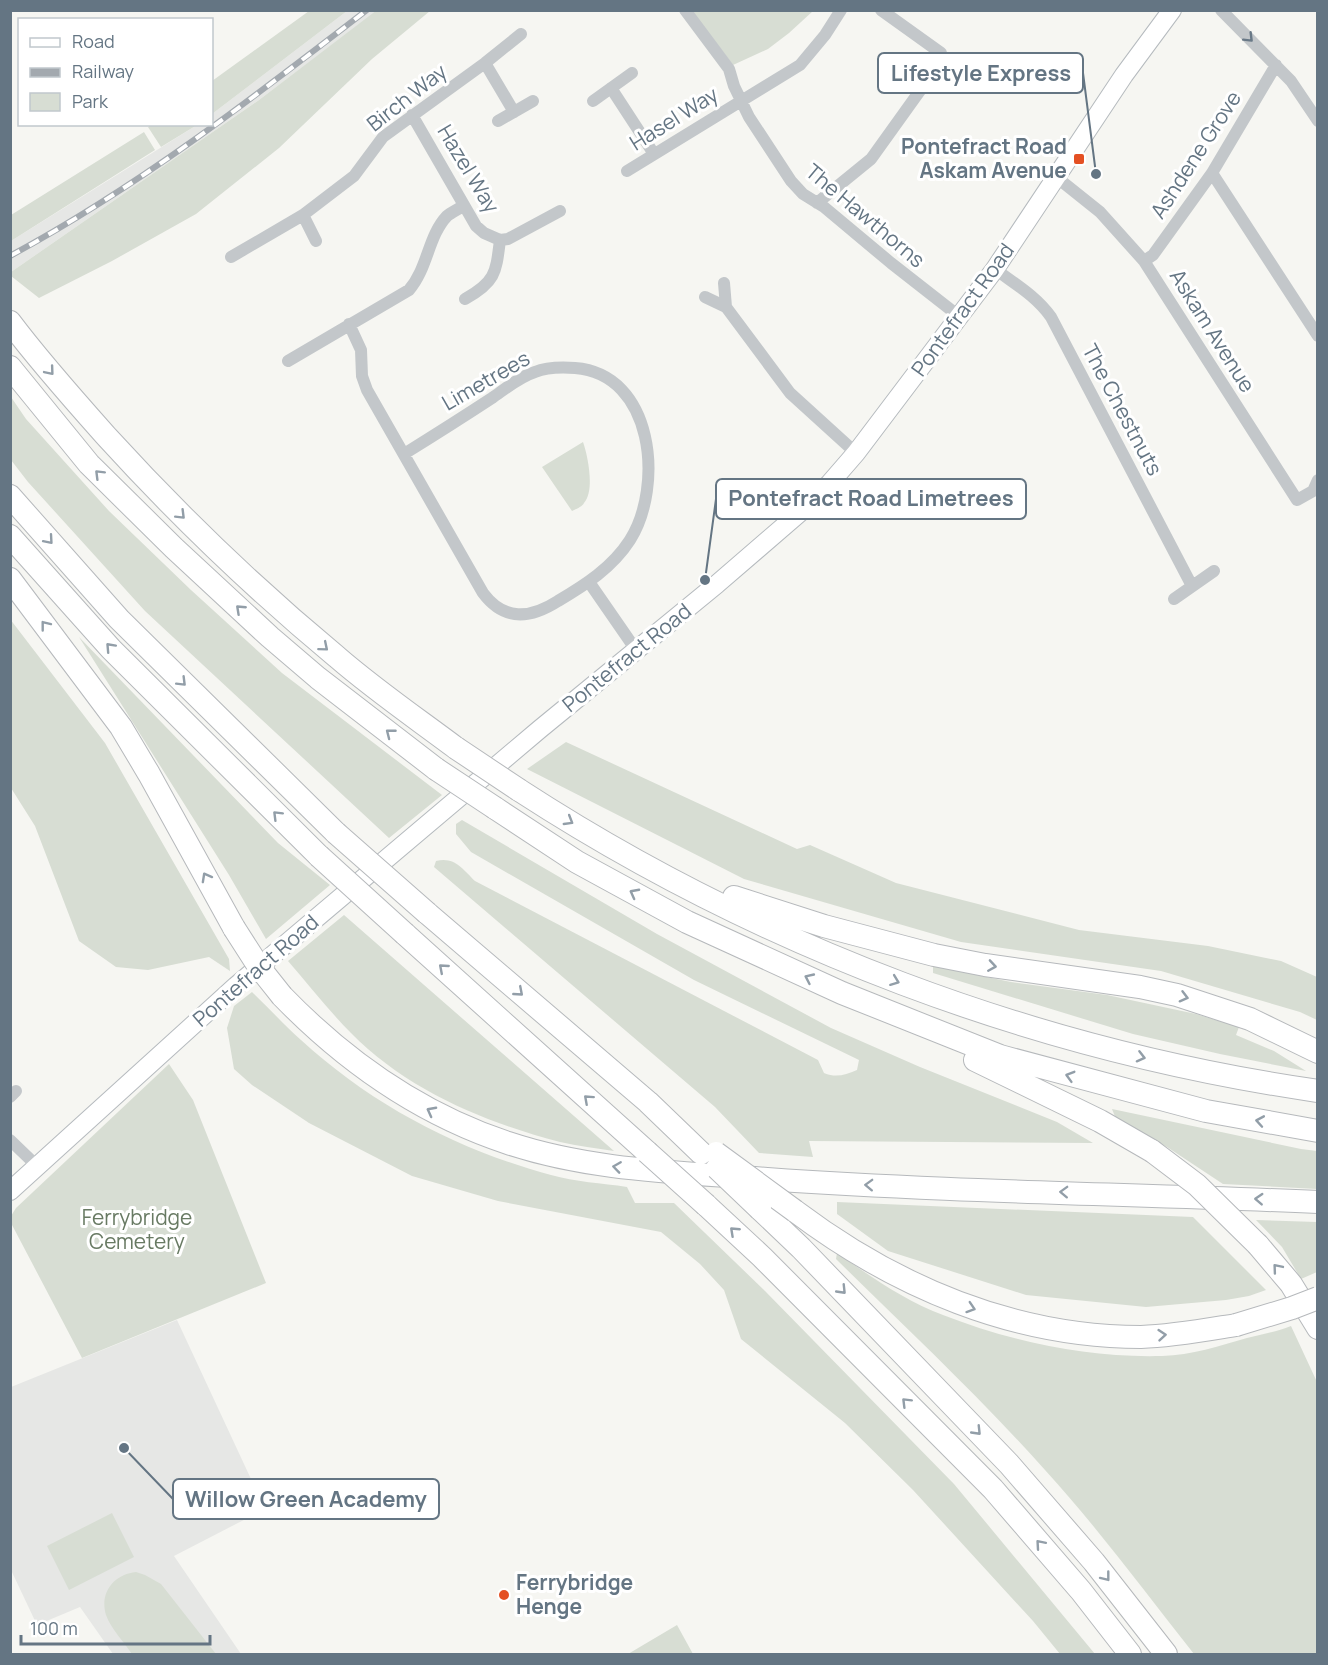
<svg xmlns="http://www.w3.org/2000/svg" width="1328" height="1665" font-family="Manrope,sans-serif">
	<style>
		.built { fill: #e6e7e5 }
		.green { fill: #d7ddd3 }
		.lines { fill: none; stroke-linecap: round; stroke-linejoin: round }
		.secondary-casing { stroke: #b5babe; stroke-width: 20 }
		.highway-casing { stroke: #b6b9bc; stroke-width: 24 }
		.street { stroke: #c3c7ca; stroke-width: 12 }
		.secondary { stroke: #fff; stroke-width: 18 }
		.highway { stroke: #fff; stroke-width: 22 }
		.rail-casing { stroke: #a3a9af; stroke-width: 6 }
		.rail { stroke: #fff; stroke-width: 4; stroke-dasharray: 11; stroke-linecap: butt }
		.highway-bridge-casing { stroke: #b6b9bc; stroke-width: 24; stroke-linecap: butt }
		.highway-bridge { stroke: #fff; stroke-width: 22 }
		.oneway { stroke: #697987 }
		.oneway2 { stroke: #929ea8 }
		.poi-dot { fill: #e45023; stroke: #fff; stroke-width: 2 }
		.labels { text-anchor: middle; stroke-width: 6; stroke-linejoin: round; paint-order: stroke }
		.street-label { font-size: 21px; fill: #647583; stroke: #fff }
		.poi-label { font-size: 21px; font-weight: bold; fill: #647583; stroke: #fff; text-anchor: end }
		.park-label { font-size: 21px; fill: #687a63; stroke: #fff }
		.leader { fill: none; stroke: #647583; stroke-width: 2 }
		.callout-dot { fill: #647583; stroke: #fff; stroke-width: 2 }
		.callout { fill: #fff; stroke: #647583; stroke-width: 2 }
		.callout-label { font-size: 22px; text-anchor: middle; font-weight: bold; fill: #647583 }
	</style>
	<rect width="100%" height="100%" fill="#f6f6f2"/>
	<path class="built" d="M347,11H377L259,100L11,272V241L197,125L212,124V114Z
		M177,1320L265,1509L174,1556L241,1654H113L80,1607L37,1625L11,1570V1387Z"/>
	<path class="green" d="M377,10L430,11L372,59L279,148L196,214L112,261L39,298L11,276V272L259,100Z
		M309,11H347L212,114V81Z
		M692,11H813L789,33L768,49L733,65Z
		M151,125V124L197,125L161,147L148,127Z
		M144,132L155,150L11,241V215Z
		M11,397L26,419L109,511L191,590L282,673L442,795L389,838L145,611L28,482L11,460Z
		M583,442C588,456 595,491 584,503C582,507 576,509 572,511L542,467Z
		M10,619L105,743L229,959L230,971L209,957L148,970L116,967L79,941L35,826L11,788Z
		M79,637L278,843L330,885L266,939L229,875Z
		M566,742L797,849L810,845L896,883L1079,930L1208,946L1281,961L1317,977V1020L1300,1012L1161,971L961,942L744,879L527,769Z
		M462,820L657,934L831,1028L920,1067L1057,1122L1093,1143L809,1141L813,1157L759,1153L715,1107L434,867L436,861C454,856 463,869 475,881L818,1060L824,1073C836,1078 845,1075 857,1070L859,1060L694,980L471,852L456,834V824Z
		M344,915L614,1151C596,1148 578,1146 560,1142C484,1122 407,1090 351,1033C329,1011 309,985 288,961Z
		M933,966L1011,982L1107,995L1196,1014L1239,1027L1236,1035L1274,1051L1306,1071L1220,1054L1133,1034L933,973Z
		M252,992C269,1008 284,1025 301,1040C372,1105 458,1150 551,1175C575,1182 602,1183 627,1187L635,1203H674L765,1291L954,1484L1095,1654H1060L1033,1621L913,1490L845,1423L741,1339L724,1290L700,1264L661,1232L498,1201L412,1176L309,1123L252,1085L234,1069L227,1028L234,1006Z
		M169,1064L193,1100L266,1283L82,1358L11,1223V1216L16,1208Z
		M1112,1109L1301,1149L1317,1151V1189L1223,1184L1167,1147L1116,1119Z
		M837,1202L1193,1217L1266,1290L1249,1296L1226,1300L1146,1307L1026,1295L888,1251L837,1214Z
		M1256,1220L1317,1222V1272L1301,1279L1282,1247Z
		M837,1253C870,1276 905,1301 943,1315C1012,1342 1088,1358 1162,1356C1192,1355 1219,1346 1247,1338C1262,1334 1276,1332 1291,1326L1317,1382V1654H1194C1145,1592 1098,1528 1045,1470C979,1396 906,1328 836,1259Z
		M112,1513L134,1557L69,1590L47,1546Z
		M136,1572L145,1575L161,1584L216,1654H132C124,1642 111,1629 106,1615C99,1592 115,1574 136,1572Z
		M677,1625L693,1654H628Z"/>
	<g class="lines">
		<defs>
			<path id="secondary" d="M10,1191L236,986L540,729L717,584L804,509L830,483L856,453L995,269L1124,75L1172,10"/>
			<path id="highway" d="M10,322C40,362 74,400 107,437C179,516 255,589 337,657C375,690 416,718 456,748
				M10,367L89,464L174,548L270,637L318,678L436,769
				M10,496L119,619L336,833
				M10,536L111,649L319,856
				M10,579L121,727L149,774L234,928
				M519,790C759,946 1035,1050 1318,1091
				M495,808L577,862L687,922L842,993L1000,1056L1206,1111L1318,1131
				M734,897L824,926L934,955L985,965L1140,987L1177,995L1250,1019L1318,1052
				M427,913L648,1102L701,1153
				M405,934L647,1152
				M282,996C346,1062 420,1114 508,1143C592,1171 680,1172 767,1179C950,1192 1134,1194 1318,1202
				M975,1060L1100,1121L1152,1151
				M706,1205L762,1257L993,1489L1081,1591L1130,1654
				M760,1209L801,1248L1009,1464L1094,1562L1166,1654
				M795,1211C896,1287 1014,1337 1141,1337C1173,1336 1205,1330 1236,1325
				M1258,1245L1291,1284L1318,1328"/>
		</defs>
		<use href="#secondary" class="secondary-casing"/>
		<use href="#highway" class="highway-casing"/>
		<path class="street" d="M685,10L729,69L734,86L749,117L791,181L803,194L824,207L891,263L960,317
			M1221,10L1291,81L1318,121
			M485,63L514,112
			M611,88L654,154
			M593,101L632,73
			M412,115L476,226L484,233L500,240L508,239L560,211
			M498,121L533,101
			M627,171L800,65L825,35L841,10
			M1212,173L1318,336
			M1055,176L1100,212L1144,261L1297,500L1313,491L1318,480
			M817,203L871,159L942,60L941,53L881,10
			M303,215L316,241
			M231,257L303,215L354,176L383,137L485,63L521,34
			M1144,261L1153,255L1212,173L1276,65
			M995,269C1015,284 1036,296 1051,317L1192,586
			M724,283L726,307
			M705,297L726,307L790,393L856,453
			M465,299C496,282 496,272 500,240
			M349,324L361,350L362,376L367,390L483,593C504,621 530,619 558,601C585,585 612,568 630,540C664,486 654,374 575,368C561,367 547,367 535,372C519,377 505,389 492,398C463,417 433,436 404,454
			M288,361L409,290C428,268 428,236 447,216C452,212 459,209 464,205
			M589,582L636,650
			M1174,599L1214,571
			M10,1097L16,1091
			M10,1140L37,1166"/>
		<use href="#secondary" class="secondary"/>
		<use href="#highway" class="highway"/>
		<defs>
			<path id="rail" d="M10,256C138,187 253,98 367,10"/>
		</defs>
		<use href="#rail" class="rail-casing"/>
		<use href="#rail" class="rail"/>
		<defs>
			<path id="highway-bridge" d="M456,748L519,790
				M436,769L495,808
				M336,833L427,913
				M319,856L405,934
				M234,928L259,967L282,996
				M1152,1151L1197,1185L1258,1245
				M647,1152L706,1205
				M716,1153L795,1211
				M717,1168L760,1209
				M1236,1325L1292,1308L1318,1298"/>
		</defs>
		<use href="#highway-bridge" class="highway-bridge-casing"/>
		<use href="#highway-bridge" class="highway-bridge"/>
	</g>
	<defs><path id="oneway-chevron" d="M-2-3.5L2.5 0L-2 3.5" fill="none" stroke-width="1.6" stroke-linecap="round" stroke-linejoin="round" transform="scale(1.5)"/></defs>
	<use class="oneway" href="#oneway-chevron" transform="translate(1249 38) rotate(45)"/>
	<g class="oneway2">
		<use href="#oneway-chevron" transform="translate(50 371) rotate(50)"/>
		<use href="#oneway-chevron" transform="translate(99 474) rotate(-135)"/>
		<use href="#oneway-chevron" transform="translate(181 515) rotate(45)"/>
		<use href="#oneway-chevron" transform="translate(49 540) rotate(49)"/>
		<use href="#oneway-chevron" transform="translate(240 609) rotate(-137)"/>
		<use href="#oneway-chevron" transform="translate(45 625) rotate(-128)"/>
		<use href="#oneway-chevron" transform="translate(110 647) rotate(-133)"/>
		<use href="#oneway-chevron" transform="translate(324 647) rotate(40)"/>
		<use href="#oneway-chevron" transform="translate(182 682) rotate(45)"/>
		<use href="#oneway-chevron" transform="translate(390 733) rotate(-142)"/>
		<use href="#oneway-chevron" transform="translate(277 815) rotate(-135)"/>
		<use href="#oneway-chevron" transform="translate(569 821) rotate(31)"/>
		<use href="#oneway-chevron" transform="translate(206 877) rotate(-119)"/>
		<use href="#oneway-chevron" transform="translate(634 893) rotate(-152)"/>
		<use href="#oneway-chevron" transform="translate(992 966) rotate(9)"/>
		<use href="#oneway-chevron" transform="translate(443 968) rotate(-139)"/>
		<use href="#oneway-chevron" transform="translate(809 978) rotate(-155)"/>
		<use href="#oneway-chevron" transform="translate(895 981) rotate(21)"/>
		<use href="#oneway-chevron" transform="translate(519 992) rotate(41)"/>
		<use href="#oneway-chevron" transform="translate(1184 997) rotate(15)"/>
		<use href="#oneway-chevron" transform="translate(1141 1057) rotate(14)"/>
		<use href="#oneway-chevron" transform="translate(1070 1076) rotate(-164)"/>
		<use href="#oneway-chevron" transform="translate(588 1099) rotate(-138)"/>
		<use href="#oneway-chevron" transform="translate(431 1111) rotate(-152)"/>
		<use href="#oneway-chevron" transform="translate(1260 1121) rotate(-170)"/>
		<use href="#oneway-chevron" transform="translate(617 1167) rotate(-172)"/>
		<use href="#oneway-chevron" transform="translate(869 1185) rotate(-178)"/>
		<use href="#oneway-chevron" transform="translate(1064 1192) rotate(-178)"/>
		<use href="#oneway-chevron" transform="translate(1259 1199) rotate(-177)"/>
		<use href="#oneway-chevron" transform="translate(734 1231) rotate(-137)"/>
		<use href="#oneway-chevron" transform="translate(1277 1268) rotate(-130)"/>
		<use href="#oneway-chevron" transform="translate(842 1290) rotate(46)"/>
		<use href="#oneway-chevron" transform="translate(971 1308) rotate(18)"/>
		<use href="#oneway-chevron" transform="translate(1162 1335) rotate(-5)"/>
		<use href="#oneway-chevron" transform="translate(906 1402) rotate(-135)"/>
		<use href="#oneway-chevron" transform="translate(977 1431) rotate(46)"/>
		<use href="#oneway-chevron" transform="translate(1040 1544) rotate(-131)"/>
		<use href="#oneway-chevron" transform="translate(1106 1577) rotate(52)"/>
	</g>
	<g class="poi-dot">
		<rect x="1073" y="153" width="12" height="12" rx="3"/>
		<circle cx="504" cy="1595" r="6"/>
	</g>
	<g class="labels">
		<g class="street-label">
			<text transform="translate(407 98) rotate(-38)" y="7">Birch Way</text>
			<text transform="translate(674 119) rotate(-32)" y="7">Hasel Way</text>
			<text transform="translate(1196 155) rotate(-57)" y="7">Ashdene Grove</text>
			<text transform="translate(468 169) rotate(59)" y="7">Hazel Way</text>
			<text transform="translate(865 216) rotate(40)" y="7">The Hawthorns</text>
			<text transform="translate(963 310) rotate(-54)" y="7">Pontefract Road</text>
			<text transform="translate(1212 331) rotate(58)" y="7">Askam Avenue</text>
			<text transform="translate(486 381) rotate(-30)" y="7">Limetrees</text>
			<text transform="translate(1122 410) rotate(62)" y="7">The Chestnuts</text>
			<text transform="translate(627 658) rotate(-39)" y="7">Pontefract Road</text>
			<text transform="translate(256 971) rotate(-41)" y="7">Pontefract Road</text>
		</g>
		<g class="poi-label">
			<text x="1067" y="154">Pontefract Road<tspan x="1067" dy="24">Askam Avenue</tspan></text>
			<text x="516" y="1590" text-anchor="start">Ferrybridge<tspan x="516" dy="24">Henge</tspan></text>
		</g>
		<g class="park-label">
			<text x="137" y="1225">Ferrybridge<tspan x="137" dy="24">Cemetery</tspan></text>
		</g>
	</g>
	<path class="leader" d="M1096 174L1083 73M705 580L716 499M124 1448L173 1499"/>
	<g class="callout-dot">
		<circle cx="1096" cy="174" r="6"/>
		<circle cx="705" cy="580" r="6"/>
		<circle cx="124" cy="1448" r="6"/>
	</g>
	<g class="callout">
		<rect x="878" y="53" width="205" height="40" rx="6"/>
		<rect x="716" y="479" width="310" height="40" rx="6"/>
		<rect x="173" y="1479" width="266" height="40" rx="6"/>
	</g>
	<g class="callout-label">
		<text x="981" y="81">Lifestyle Express</text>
		<text x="871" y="506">Pontefract Road Limetrees</text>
		<text x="306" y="1507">Willow Green Academy</text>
	</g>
	<rect width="1328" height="1665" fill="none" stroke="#647583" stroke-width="24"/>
	<rect x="18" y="18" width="195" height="108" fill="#ffffff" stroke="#c1c8cd" stroke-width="1.5"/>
	<rect x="30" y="38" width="30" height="9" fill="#ffffff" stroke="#c1c8cd" stroke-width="1.5"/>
	<text x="72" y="48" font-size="18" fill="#647583">Road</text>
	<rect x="30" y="68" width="30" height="9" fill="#a3a9af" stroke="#c1c8cd" stroke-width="1.5"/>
	<text x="72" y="78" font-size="18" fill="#647583">Railway</text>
	<rect x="30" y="93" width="30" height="18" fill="#d7ddd3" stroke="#c1c8cd" stroke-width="1.5"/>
	<text x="72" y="108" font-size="18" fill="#647583">Park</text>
	<path d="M21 1635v9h189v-9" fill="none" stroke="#647583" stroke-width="3"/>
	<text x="30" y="1635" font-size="18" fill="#647583" stroke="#ffffff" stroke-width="4.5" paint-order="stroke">100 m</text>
</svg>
